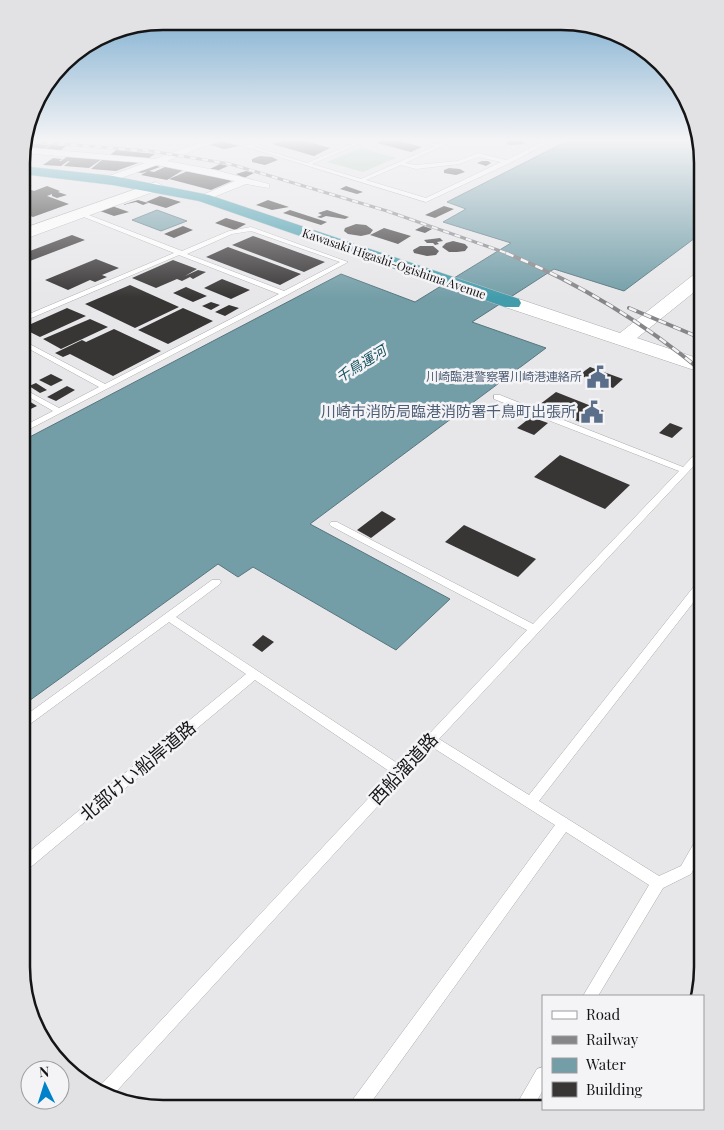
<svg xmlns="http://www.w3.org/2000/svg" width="724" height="1130" font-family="'Playfair Display','Noto Sans JP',serif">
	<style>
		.green { fill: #b0d0bd }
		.water { fill: #739ea8; stroke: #57757c }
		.building { fill: #383535 }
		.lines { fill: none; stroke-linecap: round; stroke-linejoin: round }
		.lane-casing { stroke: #ababae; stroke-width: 1 }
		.street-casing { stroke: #ababae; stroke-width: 1 }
		.secondary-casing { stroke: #ababae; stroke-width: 1 }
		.highway-casing { stroke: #c2c2c2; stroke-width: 1 }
		.lane { fill: #fff; fill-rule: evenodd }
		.street { fill: #fff; fill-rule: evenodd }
		.secondary { fill: #fff; fill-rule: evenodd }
		.highway { fill: #429cac; fill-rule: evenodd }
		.rail-far1-casing { stroke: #868688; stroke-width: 3 }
		.rail-casing { stroke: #868688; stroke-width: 4 }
		.rail-far1 { stroke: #f4f4f7; stroke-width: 2; stroke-dasharray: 6; stroke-linecap: butt }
		.rail { stroke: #f4f4f7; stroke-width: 2.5; stroke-dasharray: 8; stroke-linecap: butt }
		.labels { text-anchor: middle; stroke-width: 5; stroke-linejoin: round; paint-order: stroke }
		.far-street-label { font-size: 12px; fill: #151516; stroke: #f4f4f7 }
		.far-service-label { font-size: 12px; fill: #4e5e75; stroke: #f4f4f7; text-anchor: end }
		.far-water-label { font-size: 14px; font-style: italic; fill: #16525f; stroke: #f4f4f7 }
		.service-label { font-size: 15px; fill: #4e5e75; stroke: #f4f4f7; text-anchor: end }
		.near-street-label { font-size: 18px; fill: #151516; stroke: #f4f4f7 }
		.rim { fill: none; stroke: #151516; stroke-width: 2.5 }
	</style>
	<rect width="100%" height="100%" fill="#e7e7ea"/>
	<path class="green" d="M361,148L396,158L363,172L327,162Z"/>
	<path class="water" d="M569,140H698L703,163V232L624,291L554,269L472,322L546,348L310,524L450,599L396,650L253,567L238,577L218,564L22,706V441L341,274L415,302L511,243L443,222L466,209L447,202Z
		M157,210L187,221L161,231L132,220Z"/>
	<path class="building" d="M284,140H302L330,148L314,156L272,144Z
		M383,140H396L422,147L411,152L377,143Z
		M509,140H521L525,144L510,145L506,143Z
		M222,141L239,146L224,149L210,145Z
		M31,144H39L50,145L42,150L25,148Z
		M51,145L66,146L60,151L45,149Z
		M116,150L155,154L149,158L110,155Z
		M68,156L102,159L89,168L64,166L70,161H68L61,166L43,165L53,158L62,159L59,161H61Z
		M260,156L272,157L278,160L265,165L252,162V159Z
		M103,159L141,162L116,171L91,169Z
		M482,161H488L491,163L486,166L477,163Z
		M220,164L228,166L219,170L210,169Z
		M154,165L160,167L149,171L154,172L167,166L185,169L167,180L141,175L148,171L142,173L136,172Z
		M449,168L460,169L465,172L456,175L444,173V170Z
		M190,170L232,181L211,190L169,179Z
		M246,171L254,173L244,178L236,174Z
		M22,182L32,186L26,188L34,191L47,186L60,191L58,192L67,195L57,198L52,196V194L47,196L69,204L33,217L22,213Z
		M346,186L363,192L357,194L340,189Z
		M160,196L168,198L181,202L166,208L146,202Z
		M138,200L148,203L143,205L136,202L122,205Z
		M268,200L289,207L272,210L256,205Z
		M112,206L129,212L114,216L100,211Z
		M444,206L454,209L435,218L425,215Z
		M290,210L327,222L321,225L283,213Z
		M327,210L349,217L345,219L326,216L321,218L317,217L322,215L318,213Z
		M226,218L246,224L235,230L215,223Z
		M356,224L366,225L373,230L370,234L361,236L348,234L344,231L345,228Z
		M183,226L193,230L174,238L164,234Z
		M423,226L432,229L425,233L415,230Z
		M384,228L411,236L398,244L370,235Z
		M72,235L85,240L22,264V254Z
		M253,236L325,262L304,272L232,245Z
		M440,238L443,241L437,242L439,244L435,245L433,243H427L424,240Z
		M453,241L465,244L468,247L465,251L457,252H449L442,247L446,243Z
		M420,246H433L439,251L436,255L427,256L414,253L413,250Z
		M228,247L301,274L280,285L206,257Z
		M96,259L119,268L102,275L107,277L95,282L90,280L68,290L45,280Z
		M173,260L197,269L185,276L198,270L206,272L193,279L190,277L182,281L177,279L156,288L132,278Z
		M222,279L250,290L231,299L204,288Z
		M130,285L179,307L135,328L85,304Z
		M186,287L207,296L193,302L173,293Z
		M211,302L220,305L211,310L202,306Z
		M229,305L239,308L225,316L215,312Z
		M67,308L86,316L40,337L22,328Z
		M183,308L213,321L168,344L138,330Z
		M90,319L108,327L61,349L43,339Z
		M114,329L161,351L113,376L70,354L63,357L55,353L82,340L86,342Z
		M590,367L623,379L613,388L579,375Z
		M51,374L63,380L51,386L39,380Z
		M36,383L47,390L40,393L29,386Z
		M67,386L75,390L56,401L47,397Z
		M556,392L604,411L587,425L539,405Z
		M22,397L37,406L22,413Z
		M531,417L548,423L534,435L517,428Z
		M670,423L683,428L672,438L659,433Z
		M560,455L630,485L605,509L534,477Z
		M382,511L396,519L371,538L357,530Z
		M464,525L536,559L518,577L445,542Z
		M263,635L274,642L262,652L252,645Z"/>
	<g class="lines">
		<defs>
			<path id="lane" d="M224,140C232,140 239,144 248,145C255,146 263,140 271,140L254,147L307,163L361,140H367L312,164L361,179L435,146L415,140C423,140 433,145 439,144C445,144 449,140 455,140L405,163L416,165L458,161L478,153L506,160L547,140H553L510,163L426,202ZM478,157L501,162L426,198L366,180L401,165L416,169L459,164Z
				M81,212L182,251L229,231L251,227L348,262L287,295L22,433V427L53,411L22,393V388L59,408L99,387L22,345V340L105,384L279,294L179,255L22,322V317L174,253L79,215V213ZM251,231L340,262L284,291L187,254L232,234Z
				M689,285L703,288V292L689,287Z
				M494,395H500L683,467L697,452L700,446H703V456L439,739L529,795L699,580L703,579V590L539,801L659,876L681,866L697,838L702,836V854L691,874L663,888L598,996H583L649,885L566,832L367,1108H349L351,1102L555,825L432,747L113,1095L98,1088L392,773L255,680L26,871L21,873V858L246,674L169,622L26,727L22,729V718L212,580H220L221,582L220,584L176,617L400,765L527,630L331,526L329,524L331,522H337L533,624L679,471L494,399Z
				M543,1067V1090L532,1109H514L537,1069Z"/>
			<path id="street" d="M207,140H220L167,161L215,170L269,184V188L246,184L204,201L200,200V196L235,181L157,165L110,182L106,181V177L145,163L22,153V147L155,159Z"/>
			<path id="secondary" d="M156,182L163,186L161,189L22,240V229Z
				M703,271V285L637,338L703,360V373L505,307L503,303L505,299H519L620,333L697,272Z"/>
			<path id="highway" d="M22,166L113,176L209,195L519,299L521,303L519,307H505L199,201L113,185L22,174Z"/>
		</defs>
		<use href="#lane" class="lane-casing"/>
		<use href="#street" class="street-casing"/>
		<use href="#secondary" class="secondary-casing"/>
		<use href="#highway" class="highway-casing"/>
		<use href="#lane" class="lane"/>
		<use href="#street" class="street"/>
		<use href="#secondary" class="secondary"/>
		<use href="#highway" class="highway"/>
		<defs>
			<path id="rail-far1" d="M23,141L151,151L230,164L387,211L509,254"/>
			<path id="rail" d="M506,253C579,283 643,322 703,372
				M629,308L703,339"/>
		</defs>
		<use href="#rail-far1" class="rail-far1-casing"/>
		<use href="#rail" class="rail-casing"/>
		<use href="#rail-far1" class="rail-far1"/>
		<use href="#rail" class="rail"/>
	</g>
	<linearGradient id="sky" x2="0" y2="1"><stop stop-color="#79abce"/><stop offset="0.47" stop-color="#f4f4f6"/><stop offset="1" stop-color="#f4f4f6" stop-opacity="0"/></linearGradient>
	<rect width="724" height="298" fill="url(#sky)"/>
	<defs>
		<symbol id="civic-bare" viewBox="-9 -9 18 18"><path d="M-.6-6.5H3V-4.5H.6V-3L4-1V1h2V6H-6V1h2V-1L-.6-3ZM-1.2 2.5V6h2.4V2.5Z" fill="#5c6f8a" stroke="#f4f4f7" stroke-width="2.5" paint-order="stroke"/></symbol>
	</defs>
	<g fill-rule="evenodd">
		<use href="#civic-bare" x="582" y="361" width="32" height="32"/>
		<use href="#civic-bare" x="576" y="396" width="32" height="32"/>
	</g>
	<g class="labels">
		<g class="far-street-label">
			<text transform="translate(394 264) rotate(19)" y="4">Kawasaki Higashi-Ogishima Avenue</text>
		</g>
		<g class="far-service-label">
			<text x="582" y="381">川崎臨港警察署川崎港連絡所</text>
		</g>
		<g class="far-water-label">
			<text transform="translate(361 364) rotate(-32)" y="5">千鳥運河</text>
		</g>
		<g class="service-label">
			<text x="576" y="417">川崎市消防局臨港消防署千鳥町出張所</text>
		</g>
		<g class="near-street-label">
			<text transform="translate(404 769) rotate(-47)" y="6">西船溜道路</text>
			<text transform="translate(138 771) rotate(-40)" y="6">北部けい船岸道路</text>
		</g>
	</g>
	<path d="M0 0H724V1130H0ZM163 30H561A133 133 0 0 1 694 163V967A133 133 0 0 1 561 1100H163A133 133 0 0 1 30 967V163A133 133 0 0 1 163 30Z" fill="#e2e2e5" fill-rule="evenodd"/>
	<path class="rim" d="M163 30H561A133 133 0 0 1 694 163V967A133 133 0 0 1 561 1100H163A133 133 0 0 1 30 967V163A133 133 0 0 1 163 30Z"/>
	<rect x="542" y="995" width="162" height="115" fill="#f4f4f7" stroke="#9b9b9d"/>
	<rect x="552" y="1011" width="25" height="8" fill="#ffffff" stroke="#9b9b9d"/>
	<text x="586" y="1020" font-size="15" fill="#151516">Road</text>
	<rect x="552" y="1036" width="25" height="8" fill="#868688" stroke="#9b9b9d"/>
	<text x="586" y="1045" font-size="15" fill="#151516">Railway</text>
	<rect x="552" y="1058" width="25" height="15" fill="#739ea8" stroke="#9b9b9d"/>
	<text x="586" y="1070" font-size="15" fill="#151516">Water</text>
	<rect x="552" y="1082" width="25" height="15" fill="#383535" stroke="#9b9b9d"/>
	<text x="586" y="1095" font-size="15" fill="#151516">Building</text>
	<g transform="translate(45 1085) rotate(356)"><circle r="24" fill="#f4f4f7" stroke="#9b9b9d"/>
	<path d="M0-4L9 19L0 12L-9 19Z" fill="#0082ca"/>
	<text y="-8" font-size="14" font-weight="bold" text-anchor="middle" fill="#151516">N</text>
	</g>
</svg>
